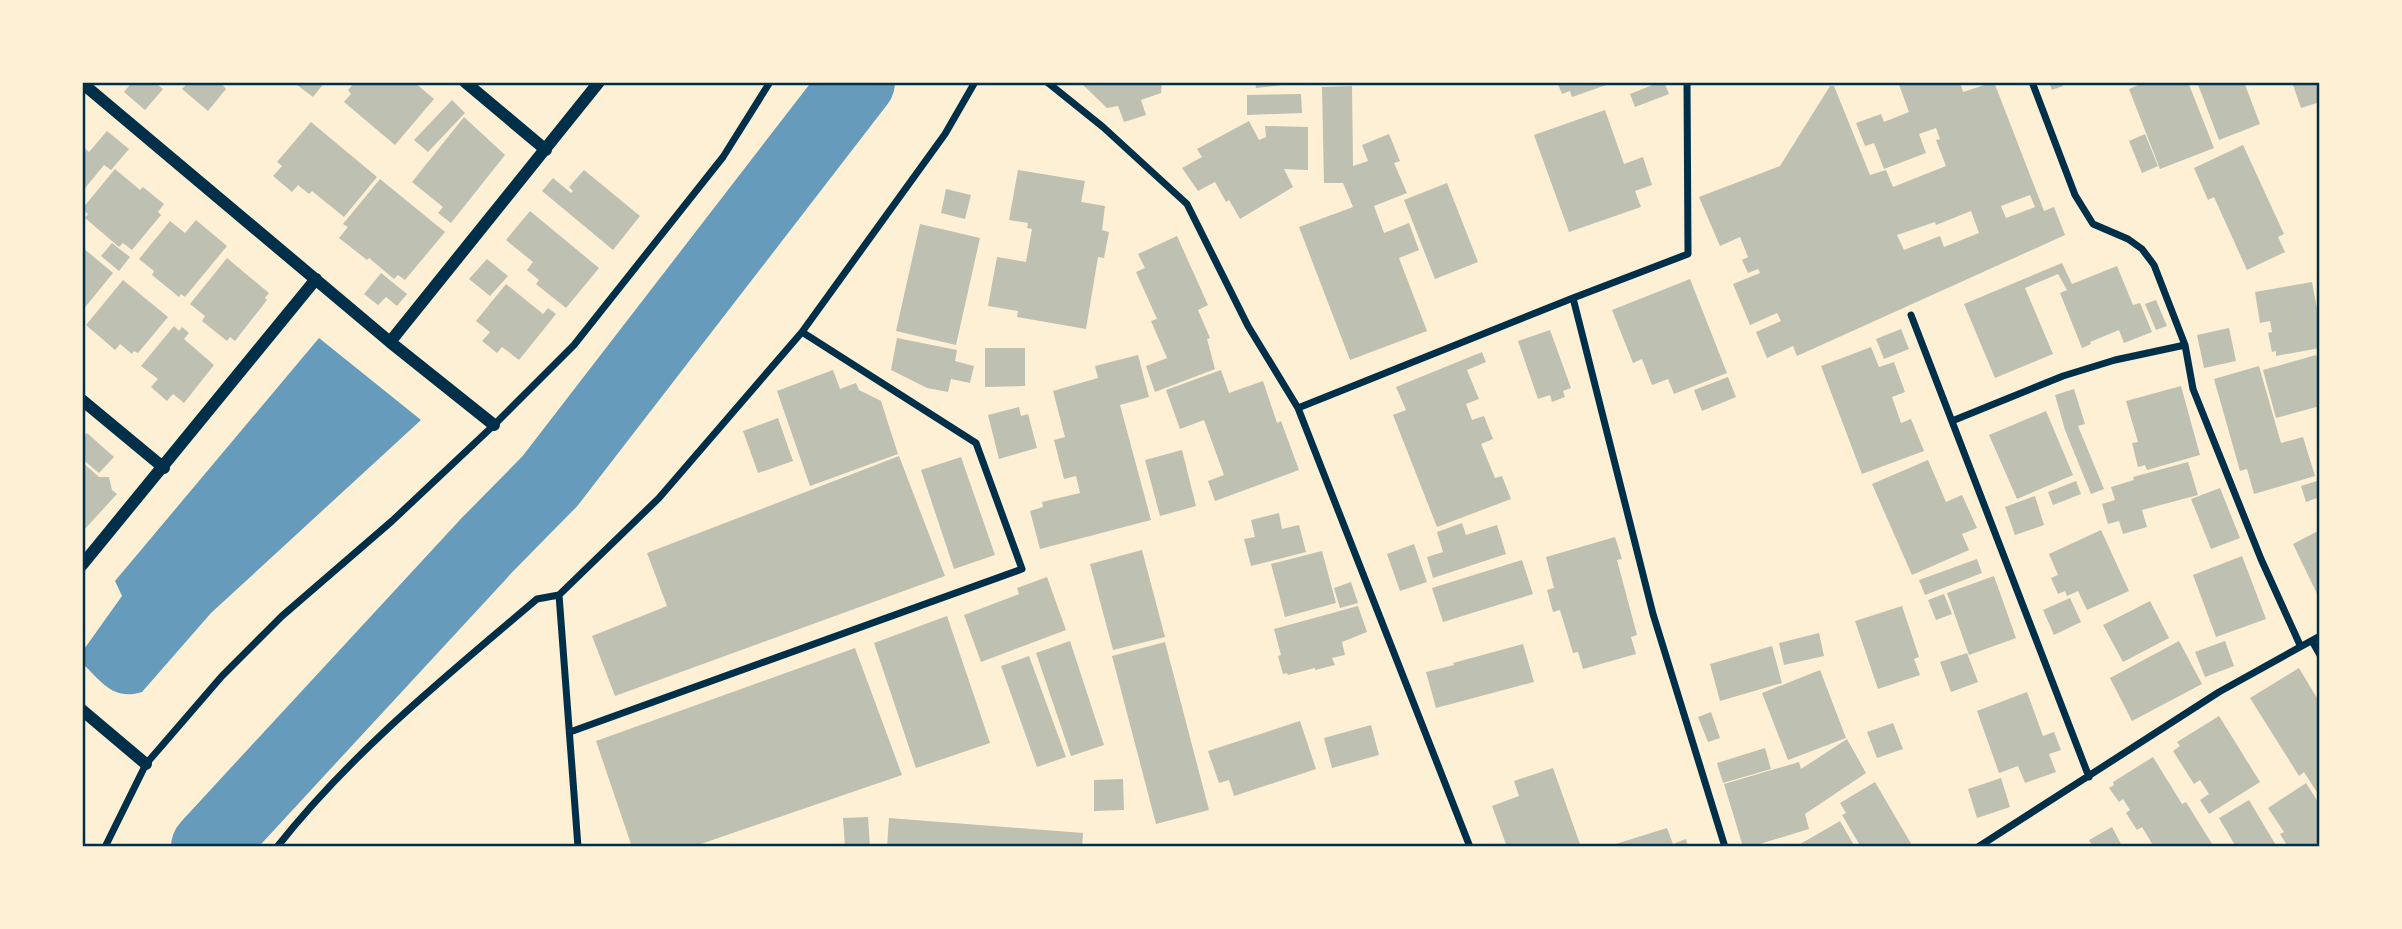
<svg xmlns="http://www.w3.org/2000/svg" width="2402" height="929" font-family="Figtree,sans-serif">
	<style>
		.water { fill: #669bbc }
		.lines { fill: none; stroke-linecap: round; stroke-linejoin: round }
		.river { stroke: #669bbc; stroke-width: 74 }
		.building { fill: #bec0b2; fill-rule: evenodd }
		.minor { stroke: #003049; stroke-width: 7 }
		.tertiary { stroke: #003049; stroke-width: 12 }
		.neatline { fill: none; stroke: #003049; stroke-width: 2.5 }
	</style>
	<rect width="100%" height="100%" fill="#fdf0d5"/>
	<path class="water" d="M319,338L421,420L211,613L142,692C113,701 102,682 82,663V652L122,596L115,581Z"/>
	<g class="lines">
		<path class="river" d="M208,847L487,545L550,481L858,82"/>
	</g>
	<path class="building" d="M132,82H154L163,89L145,110L124,92Z
		M185,82H220L226,89L208,111L182,89L187,84Z
		M293,82H325L313,97Z
		M355,82H414L434,99L395,145L344,102L351,94L348,90Z
		M1080,82H1162L1161,93L1141,100L1146,115L1124,122L1118,106L1107,108Z
		M1255,82H1291V84L1256,88Z
		M1557,82H1612V83L1572,97L1570,91L1562,94Z
		M1660,82H1664L1669,94L1635,107L1630,94Z
		M1898,82H1960L1963,92L1994,82L2044,211L2054,207L2065,235L1797,356L1793,346L1767,358L1756,332L1781,321L1777,313L1750,325L1733,284L1760,273L1758,269L1748,273L1742,260L1748,257L1740,237L1720,246L1699,197L1780,166L1830,86H1834L1870,175L1886,170L1893,187L1946,166L1936,140L1940,139L1936,128L1919,134L1926,153L1884,169L1874,143L1865,146L1856,123L1881,114L1884,122L1909,112ZM2030,195L2035,207L2006,218L2001,206ZM1971,211L1979,233L1944,247L1940,236L1904,250L1897,235L1935,222L1936,225Z
		M2049,82H2061L2063,86L2052,90Z
		M2145,82H2188L2214,148L2160,169L2129,89Z
		M2197,82H2244L2260,124L2219,140Z
		M2292,82H2320V102L2301,108Z
		M1352,86L1353,166L1368,161L1362,145L1389,134L1400,161L1394,163L1407,193L1374,206L1384,233L1409,223L1419,250L1399,258L1427,331L1350,360L1299,227L1353,207L1343,183H1324L1322,87Z
		M1301,94L1302,113L1247,115V95Z
		M452,100L465,113L428,152L414,140Z
		M1605,110L1624,164L1643,157L1652,185L1635,191L1641,207L1569,232L1534,135Z
		M464,117L505,155L451,223L438,213L443,207L412,182Z
		M1249,121L1259,140L1266,137L1265,126L1308,127V170L1284,169L1293,187L1240,219L1229,200L1226,202L1215,182L1198,191L1182,168L1202,157L1197,149Z
		M311,122L377,177L344,217L312,191L309,194L298,185L292,192L273,176L282,166L277,162Z
		M107,131L129,149L111,170L104,165L82,192V146L89,152Z
		M2145,134L2158,166L2142,173L2129,141Z
		M2243,145L2284,234L2278,237L2285,252L2247,270L2214,197L2208,200L2194,168Z
		M115,169L140,190L143,187L164,204L158,212L161,215L132,250L123,243L119,247L85,218L88,214L82,209Z
		M584,170L640,216L613,250L542,191L553,178L571,193L573,191L569,187Z
		M1018,170L1085,181L1081,202L1105,206L1102,230L1109,232L1104,258L1098,257L1086,329L1017,317L1018,311L988,306L997,257L1026,262L1032,229L1027,228L1028,223L1009,220Z
		M380,179L445,232L405,280L398,275L394,279L369,258L367,260L339,238L348,227L343,224Z
		M1447,183L1478,262L1435,279L1404,200Z
		M946,189L971,195L965,219L941,213Z
		M530,211L599,268L566,308L536,284L539,280L527,270L533,262L506,240Z
		M196,220L227,246L185,297L181,294L179,297L152,275L154,271L139,259L170,221L185,233Z
		M920,224L980,238L956,345L896,331Z
		M1177,236L1208,305L1198,310L1210,338L1207,339L1215,369L1155,392L1146,366L1167,358L1151,321L1157,319L1136,272L1145,268L1138,254Z
		M112,243L130,257L119,271L101,256Z
		M82,247L113,273L82,311Z
		M227,258L269,293L265,298L267,300L235,341L230,337L227,341L202,321L205,316L190,304Z
		M487,259L508,276L490,296L469,279Z
		M2062,263L2072,284L2117,266L2133,305L2140,303L2152,332L2124,343L2119,330L2090,342L2091,344L2082,348L2060,293L2067,290L2058,274L2025,288L2053,354L1995,378L1964,304Z
		M381,273L407,294L397,306L386,297L378,305L364,294Z
		M1690,279L1727,373L1674,394L1668,379L1652,385L1642,359L1633,363L1612,310Z
		M123,280L168,317L138,353L134,351L132,354L120,344L115,350L86,325Z
		M2312,282L2320,325V348L2276,356V351L2272,352L2268,333L2272,332L2270,321L2260,323L2255,292Z
		M506,284L543,314L548,308L556,314L519,360L502,347L497,353L482,341L490,332L476,321Z
		M2156,300L2167,326L2156,330L2145,304Z
		M174,326L179,331L182,327L189,333L184,339L214,365L184,403L173,394L167,401L151,387L158,379L141,366Z
		M2229,328L2236,361L2204,368L2197,335Z
		M1901,329L1909,349L1884,359L1876,339Z
		M1550,330L1571,388L1563,391L1565,397L1552,402L1550,395L1538,399L1518,341Z
		M897,338L957,350L955,361L974,366L970,383L951,379L948,392L927,388L891,370Z
		M1871,347L1879,367L1894,362L1905,392L1892,397L1901,423L1911,419L1924,451L1862,474L1821,366Z
		M985,348H1025V386L985,387Z
		M1482,352L1486,362L1467,370L1479,399L1466,404L1472,420L1484,416L1493,439L1481,444L1495,478L1502,476L1511,499L1437,527L1393,415L1406,410L1396,387Z
		M1138,355L1149,397L1120,405L1151,520L1040,549L1030,511L1043,507L1042,502L1080,493L1076,476L1064,479L1054,440L1065,437L1053,391L1098,378L1095,366Z
		M2316,355L2320,367V406L2276,418L2263,370Z
		M2259,366L2281,443L2303,437L2315,476L2254,494L2247,469L2240,471L2214,379Z
		M833,370L840,389L856,383L859,390L881,401L898,454L810,486L777,391Z
		M1221,370L1229,393L1263,381L1277,423L1281,421L1299,470L1215,501L1208,481L1224,475L1204,420L1180,429L1166,390Z
		M1728,377L1736,397L1702,411L1694,390Z
		M2181,386L2200,455L2147,470L2145,465L2138,467L2132,443L2138,442L2126,401Z
		M2074,389L2085,424L2078,426L2104,489L2091,494L2065,430L2055,395Z
		M1019,407L1021,416L1028,414L1037,448L999,459L988,415Z
		M2046,411L2073,475L2017,499L1989,435Z
		M778,418L793,461L758,473L743,431Z
		M87,433L114,457L99,473L82,459V438Z
		M1182,450L1196,506L1160,516L1145,460Z
		M899,456L945,576L615,696L592,636L667,606L647,553Z
		M961,457L995,555L954,569L921,470Z
		M1928,460L1946,502L1962,495L1977,528L1962,534L1969,550L1912,575L1872,484Z
		M82,462L99,477H109L112,490L117,494L84,530L82,529Z
		M2188,462L2198,495L2142,510L2147,527L2123,534L2119,521L2108,524L2102,504L2115,500L2111,487L2134,480L2133,477Z
		M2320,480V497L2306,502L2301,486Z
		M2076,481L2081,494L2053,505L2048,492Z
		M2220,488L2240,538L2211,549L2191,499Z
		M2035,496L2044,525L2015,535L2005,507Z
		M1279,513L1282,529L1299,525L1306,552L1251,566L1244,539L1255,537L1251,520Z
		M1462,523L1466,535L1497,525L1506,554L1433,578L1427,557L1443,552L1437,532Z
		M2101,530L2129,591L2087,610L2078,591L2067,596L2065,591L2058,594L2051,578L2058,575L2049,554Z
		M2320,530V600L2293,544Z
		M1615,537L1622,559L1617,560L1637,635L1631,637L1636,654L1583,669L1578,652L1573,653L1560,610L1553,612L1547,590L1554,588L1546,557Z
		M1414,544L1427,582L1400,591L1387,554Z
		M1142,550L1165,637L1113,650L1090,564Z
		M1322,551L1336,603L1285,617L1271,564Z
		M2242,556L2266,619L2216,637L2193,575Z
		M1977,559L1982,573L1925,595L1919,580Z
		M1522,560L1533,594L1443,622L1432,588Z
		M1994,576L2016,638L1969,655L1947,593Z
		M1047,577L1066,630L981,662L964,615L1019,594L1017,588Z
		M1351,582L1358,603L1340,608L1334,588Z
		M1944,594L1952,614L1936,620L1928,600Z
		M2070,598L2081,622L2054,635L2043,610Z
		M2150,601L2169,638L2123,662L2103,625Z
		M1358,606L1367,632L1342,642L1345,655L1332,658L1335,665L1315,670V668L1288,675L1287,673L1283,674L1278,656L1281,655L1274,629Z
		M1902,606L1919,657L1914,659L1920,675L1878,689L1855,621Z
		M947,616L990,743L916,768L874,643Z
		M1819,633L1824,656L1784,665L1779,643Z
		M1070,641L1104,745L1071,756L1036,653Z
		M2179,641L2202,684L2132,721L2110,678Z
		M2225,641L2234,666L2205,677L2195,652Z
		M1165,642L1209,810L1156,824L1112,656Z
		M1523,644L1534,682L1436,708L1426,672L1454,665L1453,663Z
		M1772,646L1782,683L1720,701L1710,664Z
		M855,648L902,775L692,847H632L596,741Z
		M1967,653L1978,682L1951,692L1940,662Z
		M1029,656L1066,757L1037,767L1001,666Z
		M2299,668L2320,703V797L2304,772L2299,776L2250,698Z
		M1820,670L1846,738L1788,760L1762,693Z
		M2027,692L2043,736L2054,732L2061,750L2049,754L2056,772L2025,783L2018,766L1999,773L1977,711Z
		M1711,712L1720,738L1708,742L1698,717Z
		M2219,716L2260,782L2209,814L2200,800L2209,794L2200,780L2194,784L2173,751L2180,746L2177,742Z
		M1300,721L1316,769L1234,796L1229,780L1219,783L1208,751Z
		M1893,723L1903,749L1877,758L1867,732Z
		M1371,725L1379,755L1332,768L1324,738Z
		M1847,739L1866,773L1805,814L1809,829L1750,847H1743L1724,784L1799,762L1801,769Z
		M1765,748L1771,769L1723,783L1717,763Z
		M2153,757L2182,804L2186,802L2214,847H2154L2142,827L2137,830L2126,813L2130,810L2123,799L2119,802L2109,788L2114,785L2113,782Z
		M1553,768L1581,847H1507L1492,806L1519,796L1514,781Z
		M2001,778L2010,807L1977,818L1968,789Z
		M1123,779L1124,810L1094,811V780Z
		M1875,782L1913,847H1861L1842,815L1846,813L1840,803Z
		M2306,783L2320,805V843L2314,847H2288L2280,834L2284,832L2268,808Z
		M2249,800L2277,847H2236L2219,818Z
		M868,817L870,847H845L843,818Z
		M889,818L1083,833L1082,847H887Z
		M1840,821L1855,847H1795Z
		M2112,827L2121,844L2116,847H2093L2089,840Z
		M1667,828L1673,844L1686,839L1688,847H1606Z"/>
	<g class="lines">
		<path class="minor" d="M1047,82L1103,127L1187,204L1248,326L1298,408L1470,847
			M2032,82L2075,195L2093,224L2128,239L2142,249L2154,265L2185,345L2193,389L2261,559L2300,645
			M1573,298L1653,614L1725,847
			M1911,315L2089,777
			M1298,408L1573,298L1688,254L1687,82
			M1952,421L2063,376L2115,360L2185,345
			M559,595L578,847
			M2312,641L2320,655
			M570,732L1022,569L976,443L802,332
			M105,847L146,764L222,676L282,616L392,521L494,425L574,345L723,157L770,82
			M277,847C352,752 445,677 537,599L559,595L659,498L802,332L945,134L975,82
			M1978,847L2219,692L2320,636"/>
		<path class="tertiary" d="M465,82L546,150
			M82,83L390,342L494,425
			M390,342L599,82
			M82,400L164,468
			M82,565L316,279
			M82,710L146,764"/>
	</g>
	<rect width="2402" height="929" fill="none" stroke="#fdf0d5" stroke-width="168"/>
	<rect x="84" y="84" width="2234" height="761" class="neatline"/>
</svg>
